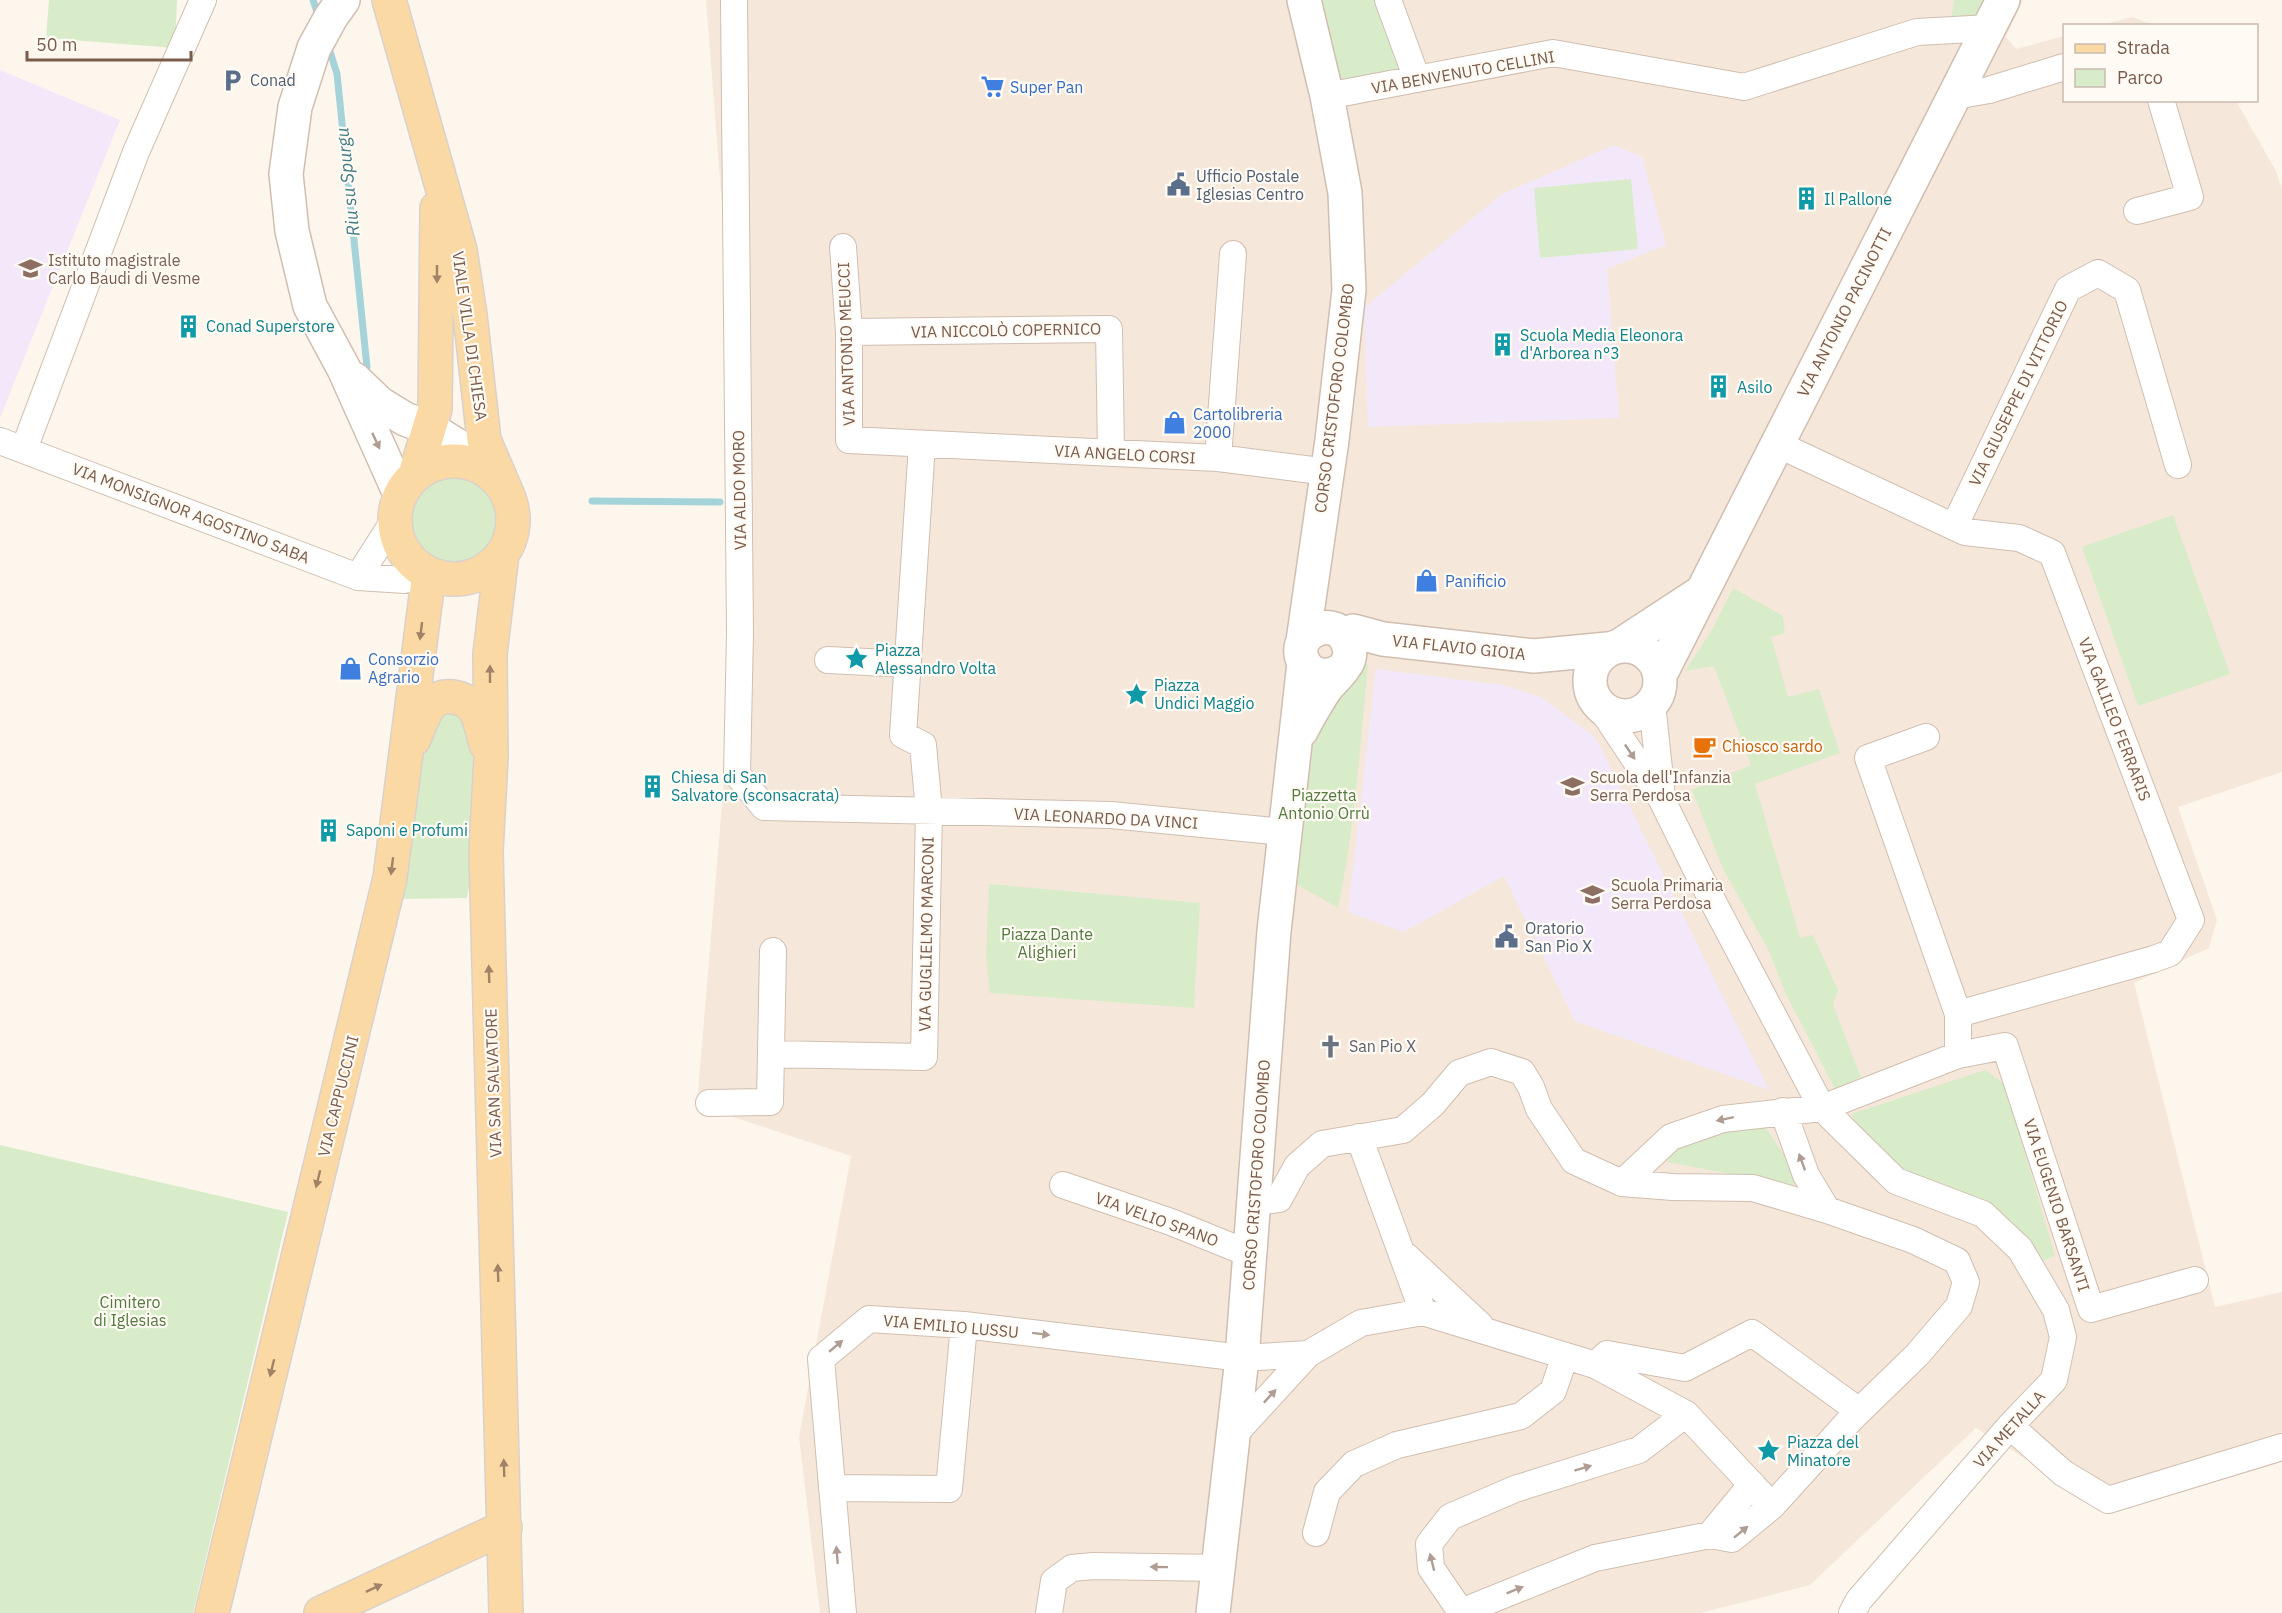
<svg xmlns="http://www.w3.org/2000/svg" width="2282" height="1613" font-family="'IBM Plex Sans',sans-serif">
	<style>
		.residential { fill: #f5e8da }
		.education { fill: #f3e8fa }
		.green { fill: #d8ecc9 }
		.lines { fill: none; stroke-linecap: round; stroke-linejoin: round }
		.stream { stroke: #a5d3da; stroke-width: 7 }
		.minor-casing { stroke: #d1beb0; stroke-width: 28 }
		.tertiary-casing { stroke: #d1beb0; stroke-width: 36 }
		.primary-casing { stroke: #dad1cd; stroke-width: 36 }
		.minor { stroke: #fff; stroke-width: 26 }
		.tertiary { stroke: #fff; stroke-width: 33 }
		.primary { stroke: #fbd9a5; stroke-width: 33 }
		.oneway { fill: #a18267 }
		.oneway2 { fill: #af9d94 }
		.labels { text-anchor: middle; stroke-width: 4.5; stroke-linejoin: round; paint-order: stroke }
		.street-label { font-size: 16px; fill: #7a5c4d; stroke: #fffaf3 }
		.service-label { font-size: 16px; fill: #4e5e75; stroke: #fffaf3; text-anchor: start }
		.shop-label { font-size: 16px; fill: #366cbe; stroke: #fffaf3; text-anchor: start }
		.culture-label { font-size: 16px; fill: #0d838f; stroke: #fffaf3; text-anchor: start }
		.education-label { font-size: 16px; fill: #785e54; stroke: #fffaf3; text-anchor: start }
		.food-label { font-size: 16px; fill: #c56008; stroke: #fffaf3; text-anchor: start }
		.park-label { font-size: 16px; fill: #537a41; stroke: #fffaf3 }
		.worship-label { font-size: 16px; fill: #5b616d; stroke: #fffaf3; text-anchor: start }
		.water-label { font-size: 18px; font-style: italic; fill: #437c86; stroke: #fffaf3 }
	</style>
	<rect width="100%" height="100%" fill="#fdf6ec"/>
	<path class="residential" d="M706,0H2023L2006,37L2016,49L2064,36V100L2236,101L2276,171L2282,189V772L2178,807L2217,920L2209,948L2134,983L2215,1307L2282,1292V1455L2125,1503L2076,1490L1976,1428L1810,1585L1701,1613H820L799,1437L851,1156L697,1105L746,514Z
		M2132,17L2154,25H2102Z"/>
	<path class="education" d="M0,70L120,120L0,418Z
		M1614,145L1642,157L1666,245L1607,269L1619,418L1368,427L1364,308L1502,194Z
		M1376,669L1503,685L1541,697L1596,738L1769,1090L1575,1021L1504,876L1404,932L1348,912Z"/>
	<path class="green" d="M49,0H177L175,48L46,38Z
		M1309,0H1379L1403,73L1331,88Z
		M1954,0H1995L1986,23L1951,21Z
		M1631,179L1638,249L1540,258L1534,188Z
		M411 520a43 43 0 1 1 86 0a43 43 0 1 1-86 0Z
		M2173,515L2230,674L2138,706L2082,547Z
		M1733,588L1783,616L1785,633L1771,637L1788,697L1819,689L1840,753L1755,784L1800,938L1813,935L1838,990L1833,1005L1861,1077L1836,1091L1786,994L1768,949L1723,869L1692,790L1751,765L1714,666L1685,671L1712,630Z
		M1368,664C1360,746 1355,827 1338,908L1298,885L1287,852L1304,739L1343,677Z
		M453,709L471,717L474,738V862L467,898L396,899L413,755L433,714Z
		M989,884L1200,903L1194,1008L990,993L986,956Z
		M1985,1070L2005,1084L2055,1256L2041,1262L2006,1223L1964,1193L1900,1173L1868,1145L1851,1114Z
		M1746,1120L1766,1128L1797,1175L1794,1186L1667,1162L1681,1139Z
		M0,1145L288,1212L193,1613H0Z"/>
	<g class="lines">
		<path class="stream" d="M313,0L319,18
			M328,45L337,74L367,367
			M592,501L720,502"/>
		<defs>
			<path id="minor" d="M734,0L740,633L737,774L764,807L1111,815L1284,832
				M1388,0L1417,79
				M1327,96L1553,53L1744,87L1917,32L1990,28
				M1955,96L1989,90L2064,67
				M2137,211L2190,197L2161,100
				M843,247L849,332V440L1218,458L1328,472
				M849,332L1109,329L1111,453
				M0,441L358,577L405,580L419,568
				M1777,444L1965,532L2019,538L2052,553L2191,920L2170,953L2154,959L1958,1014
				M24,449L136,152L203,0
				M1218,458L1233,254
				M1954,527L2068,289L2098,273L2127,290L2178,465
				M358,577L395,519
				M828,660L907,664
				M1598,704L1662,800L1700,877L1822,1108L1896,1181L1983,1214L2020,1249L2056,1310L2063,1337L2054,1380L2010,1426L1859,1600L1852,1613
				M1652,704L1662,797
				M1926,737L1868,758L1958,1014V1055
				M771,1054L924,1057L929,811L923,745L903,735L922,444
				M709,1103L770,1102L773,951
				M1783,1111L1806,1175L1827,1210
				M1359,1137L1423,1312
				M1622,1183L1671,1137L1723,1119L1822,1108L1958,1055L2005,1046L2091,1309L2195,1280
				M1063,1185L1171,1222L1250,1254
				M1254,1202L1279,1199L1297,1166L1322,1144L1403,1130L1433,1104L1459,1073L1491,1062L1522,1072L1531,1087L1539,1109L1574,1161L1622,1183L1673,1187L1753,1188L1827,1210L1913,1240L1957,1261L1966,1282L1959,1306L1917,1355L1850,1420L1772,1506L1732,1539L1710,1535L1595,1558L1461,1612
				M1406,1256L1480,1325
				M1595,1365L1607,1354L1685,1368L1752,1333L1859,1411
				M2010,1426L2063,1473L2108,1500L2282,1447
				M1232,1437L1308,1354L1361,1323L1423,1312L1595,1365L1686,1414L1772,1506
				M832,1488L949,1489L964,1325
				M1316,1533L1327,1492L1354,1464L1397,1445L1521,1416L1553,1391L1565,1356
				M1710,1535L1752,1484
				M1461,1612L1431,1568L1429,1544L1450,1517L1515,1489L1639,1450L1686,1414
				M843,1613L821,1359L869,1319L964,1325L1242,1358L1308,1354
				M1049,1613L1054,1581L1072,1568L1093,1566L1218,1568"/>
			<path id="tertiary" d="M343,0L331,17L314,48L295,107L286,174L292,231L310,306L344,369L400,494
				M354,379L379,403L405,419L429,428L458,446L473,463
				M1344,636L1353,631L1383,639L1534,656L1608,649
				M1303,641L1332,440L1349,290L1345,193L1327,96L1304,0
				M1590 681a35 35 0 1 1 70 0a35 35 0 1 1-70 0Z
				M1619,646L1700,593
				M1660,675L2003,0
				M1301,731C1309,716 1317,701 1327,687C1333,680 1340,674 1345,666C1350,660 1351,652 1348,644C1339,613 1290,630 1303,661C1310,677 1328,679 1341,670
				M1213,1613L1242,1358L1274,931L1304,663"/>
			<path id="primary" d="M389,0L460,250L470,315L484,440L508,496
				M395 520a59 59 0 1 1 118 0a59 59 0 1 1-118 0Z
				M415,475L435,409L437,208
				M502,554L490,654L491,757L486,852L506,1613
				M414,739C418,729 422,717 428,708C438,690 467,695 476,712C481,721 483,734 486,744
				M212,1613L390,878L429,573
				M321,1613L505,1527"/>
		</defs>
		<use href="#minor" class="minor-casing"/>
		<use href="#tertiary" class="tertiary-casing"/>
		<use href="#primary" class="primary-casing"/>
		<use href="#minor" class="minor"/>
		<use href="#tertiary" class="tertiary"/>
		<use href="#primary" class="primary"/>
	</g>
	<defs><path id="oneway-solid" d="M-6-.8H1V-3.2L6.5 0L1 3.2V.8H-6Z" transform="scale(1.5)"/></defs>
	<g class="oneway">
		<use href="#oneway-solid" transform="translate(437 274) rotate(90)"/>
		<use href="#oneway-solid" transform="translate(421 631) rotate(97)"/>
		<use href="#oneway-solid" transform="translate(490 674) rotate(-90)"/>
		<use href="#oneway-solid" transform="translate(392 866) rotate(97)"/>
		<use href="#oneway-solid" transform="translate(489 974) rotate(-92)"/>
		<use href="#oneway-solid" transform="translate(318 1179) rotate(104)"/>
		<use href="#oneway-solid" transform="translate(498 1273) rotate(-92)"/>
		<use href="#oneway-solid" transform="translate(272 1368) rotate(104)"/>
		<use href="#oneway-solid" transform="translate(504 1468) rotate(-92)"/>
		<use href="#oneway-solid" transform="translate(374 1588) rotate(-25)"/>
	</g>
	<g class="oneway2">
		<use href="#oneway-solid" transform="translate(376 441) rotate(65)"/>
		<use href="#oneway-solid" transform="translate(1630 752) rotate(56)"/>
		<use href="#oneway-solid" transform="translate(1725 1119) rotate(168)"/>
		<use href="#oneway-solid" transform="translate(1802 1162) rotate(-110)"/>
		<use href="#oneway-solid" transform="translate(1041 1334) rotate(7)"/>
		<use href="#oneway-solid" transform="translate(836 1346) rotate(-40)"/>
		<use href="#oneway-solid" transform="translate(1270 1396) rotate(-47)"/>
		<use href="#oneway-solid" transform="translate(1583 1468) rotate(-17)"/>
		<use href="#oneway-solid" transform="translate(1741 1532) rotate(-39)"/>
		<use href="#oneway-solid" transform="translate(837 1555) rotate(-95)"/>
		<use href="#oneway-solid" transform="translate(1432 1562) rotate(-104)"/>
		<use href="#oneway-solid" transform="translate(1159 1567) rotate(-179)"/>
		<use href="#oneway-solid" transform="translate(1515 1590) rotate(-22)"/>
	</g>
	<defs>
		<symbol id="parking-bare" viewBox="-9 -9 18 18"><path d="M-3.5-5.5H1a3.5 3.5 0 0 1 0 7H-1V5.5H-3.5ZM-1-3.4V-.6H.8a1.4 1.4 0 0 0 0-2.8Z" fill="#5c6f8a" stroke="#fffaf3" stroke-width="2.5" paint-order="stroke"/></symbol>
		<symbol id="supermarket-bare" viewBox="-9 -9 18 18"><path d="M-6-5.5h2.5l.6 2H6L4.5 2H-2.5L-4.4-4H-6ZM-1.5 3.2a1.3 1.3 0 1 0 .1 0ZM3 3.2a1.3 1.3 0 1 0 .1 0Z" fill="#3f7fe0" stroke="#fffaf3" stroke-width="2.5" paint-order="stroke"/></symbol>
		<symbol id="civic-bare" viewBox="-9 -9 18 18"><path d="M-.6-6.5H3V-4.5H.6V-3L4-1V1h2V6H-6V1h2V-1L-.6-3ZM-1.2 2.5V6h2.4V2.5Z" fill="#5c6f8a" stroke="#fffaf3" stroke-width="2.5" paint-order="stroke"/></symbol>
		<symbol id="building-bare" viewBox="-9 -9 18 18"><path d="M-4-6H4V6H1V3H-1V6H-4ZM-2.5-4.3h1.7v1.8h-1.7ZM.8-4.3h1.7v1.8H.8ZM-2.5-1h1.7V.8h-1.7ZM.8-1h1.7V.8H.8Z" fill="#0f9aa8" stroke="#fffaf3" stroke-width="2.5" paint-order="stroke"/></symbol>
		<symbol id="school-bare" viewBox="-9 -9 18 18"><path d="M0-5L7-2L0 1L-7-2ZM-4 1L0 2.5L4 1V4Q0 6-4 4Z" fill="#8d6e63" stroke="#fffaf3" stroke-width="2.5" paint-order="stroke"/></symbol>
		<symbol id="shop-bare" viewBox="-9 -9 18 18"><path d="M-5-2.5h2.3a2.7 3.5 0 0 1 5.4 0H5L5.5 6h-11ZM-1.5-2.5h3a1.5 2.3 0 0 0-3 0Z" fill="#3f7fe0" stroke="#fffaf3" stroke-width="2.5" paint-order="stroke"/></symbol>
		<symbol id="sight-bare" viewBox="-9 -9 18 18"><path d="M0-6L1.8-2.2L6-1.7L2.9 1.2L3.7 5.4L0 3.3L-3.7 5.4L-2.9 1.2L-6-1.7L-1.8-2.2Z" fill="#0f9aa8" stroke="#fffaf3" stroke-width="2.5" paint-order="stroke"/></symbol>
		<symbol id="cafe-bare" viewBox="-9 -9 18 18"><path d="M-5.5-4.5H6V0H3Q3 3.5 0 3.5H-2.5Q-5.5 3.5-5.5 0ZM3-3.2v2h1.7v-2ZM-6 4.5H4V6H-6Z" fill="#e8710a" stroke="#fffaf3" stroke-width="2.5" paint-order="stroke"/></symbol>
		<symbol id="church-bare" viewBox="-9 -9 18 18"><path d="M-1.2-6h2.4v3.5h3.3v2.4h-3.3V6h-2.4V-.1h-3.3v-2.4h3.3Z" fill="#6b7280" stroke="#fffaf3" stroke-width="2.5" paint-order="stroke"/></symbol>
	</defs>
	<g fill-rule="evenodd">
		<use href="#parking-bare" x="216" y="64" width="33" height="33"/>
		<use href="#supermarket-bare" x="976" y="70" width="33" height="33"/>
		<use href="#civic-bare" x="1162" y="168" width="33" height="33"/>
		<use href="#building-bare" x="1790" y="182" width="33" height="33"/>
		<use href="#school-bare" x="14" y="252" width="33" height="33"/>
		<use href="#building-bare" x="172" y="310" width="33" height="33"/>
		<use href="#building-bare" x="1486" y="328" width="33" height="33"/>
		<use href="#building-bare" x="1702" y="370" width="33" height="33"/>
		<use href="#shop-bare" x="1158" y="406" width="33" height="33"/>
		<use href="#shop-bare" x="1410" y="564" width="33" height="33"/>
		<use href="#sight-bare" x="840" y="642" width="33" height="33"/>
		<use href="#shop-bare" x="334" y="652" width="33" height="33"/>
		<use href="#sight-bare" x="1120" y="678" width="33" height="33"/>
		<use href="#cafe-bare" x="1688" y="730" width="33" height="33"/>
		<use href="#building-bare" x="636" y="770" width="33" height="33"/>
		<use href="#school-bare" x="1556" y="770" width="33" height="33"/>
		<use href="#building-bare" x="312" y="814" width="33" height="33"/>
		<use href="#school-bare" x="1576" y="878" width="33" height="33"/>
		<use href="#civic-bare" x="1490" y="920" width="33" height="33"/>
		<use href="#church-bare" x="1314" y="1030" width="33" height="33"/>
		<use href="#sight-bare" x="1752" y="1434" width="33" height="33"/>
	</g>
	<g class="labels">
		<g class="street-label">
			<text transform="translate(1463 72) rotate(-10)" y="6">VIA BENVENUTO CELLINI</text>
			<text transform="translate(1844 312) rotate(-63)" y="6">VIA ANTONIO PACINOTTI</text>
			<text transform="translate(1006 330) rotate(-1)" y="6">VIA NICCOLÒ COPERNICO</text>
			<text transform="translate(470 336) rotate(82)" y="6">VIALE VILLA DI CHIESA</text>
			<text transform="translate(846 344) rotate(-92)" y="6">VIA ANTONIO MEUCCI</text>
			<text transform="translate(2018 393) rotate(-64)" y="6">VIA GIUSEPPE DI VITTORIO</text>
			<text transform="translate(1334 398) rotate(-83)" y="6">CORSO CRISTOFORO COLOMBO</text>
			<text transform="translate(1125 454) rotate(3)" y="6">VIA ANGELO CORSI</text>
			<text transform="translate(739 490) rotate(-91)" y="6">VIA ALDO MORO</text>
			<text transform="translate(191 513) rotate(21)" y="6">VIA MONSIGNOR AGOSTINO SABA</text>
			<text transform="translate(1459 647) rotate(6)" y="6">VIA FLAVIO GIOIA</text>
			<text transform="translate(2115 719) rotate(69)" y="6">VIA GALILEO FERRARIS</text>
			<text transform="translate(1106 818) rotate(3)" y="6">VIA LEONARDO DA VINCI</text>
			<text transform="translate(926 934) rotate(-89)" y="6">VIA GUGLIELMO MARCONI</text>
			<text transform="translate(493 1083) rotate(-92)" y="6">VIA SAN SALVATORE</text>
			<text transform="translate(338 1096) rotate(-76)" y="6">VIA CAPPUCCINI</text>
			<text transform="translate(1256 1175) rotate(-86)" y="6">CORSO CRISTOFORO COLOMBO</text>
			<text transform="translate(2057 1205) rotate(72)" y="6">VIA EUGENIO BARSANTI</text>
			<text transform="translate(1157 1219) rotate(20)" y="6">VIA VELIO SPANO</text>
			<text transform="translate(951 1326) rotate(5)" y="6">VIA EMILIO LUSSU</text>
			<text transform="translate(2009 1429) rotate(-48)" y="6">VIA METALLA</text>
		</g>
		<g class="service-label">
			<text x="250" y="86">Conad</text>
			<text x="1196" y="182">Ufficio Postale<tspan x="1196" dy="18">Iglesias Centro</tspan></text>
			<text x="1525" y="934">Oratorio<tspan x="1525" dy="18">San Pio X</tspan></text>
		</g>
		<g class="shop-label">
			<text x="1010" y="93">Super Pan</text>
			<text x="1193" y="420">Cartolibreria<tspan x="1193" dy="18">2000</tspan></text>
			<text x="1445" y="587">Panificio</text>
			<text x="368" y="665">Consorzio<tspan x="368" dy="18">Agrario</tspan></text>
		</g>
		<g class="culture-label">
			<text x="1824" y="205">Il Pallone</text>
			<text x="206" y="332">Conad Superstore</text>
			<text x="1520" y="341">Scuola Media Eleonora<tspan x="1520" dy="18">d'Arborea n°3</tspan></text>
			<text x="1737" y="393">Asilo</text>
			<text x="875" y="656">Piazza<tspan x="875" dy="18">Alessandro Volta</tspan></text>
			<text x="1154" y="691">Piazza<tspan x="1154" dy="18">Undici Maggio</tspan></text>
			<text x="671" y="783">Chiesa di San<tspan x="671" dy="18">Salvatore (sconsacrata)</tspan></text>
			<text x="346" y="836">Saponi e Profumi</text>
			<text x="1787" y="1448">Piazza del<tspan x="1787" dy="18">Minatore</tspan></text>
		</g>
		<g class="education-label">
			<text x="48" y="266">Istituto magistrale<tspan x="48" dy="18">Carlo Baudi di Vesme</tspan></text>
			<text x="1590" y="783">Scuola dell'Infanzia<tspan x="1590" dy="18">Serra Perdosa</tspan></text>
			<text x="1611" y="891">Scuola Primaria<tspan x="1611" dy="18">Serra Perdosa</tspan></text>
		</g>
		<g class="food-label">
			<text x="1722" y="752">Chiosco sardo</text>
		</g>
		<g class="park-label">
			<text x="1324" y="801">Piazzetta<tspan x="1324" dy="18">Antonio Orrù</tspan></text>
			<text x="1047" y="940">Piazza Dante<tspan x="1047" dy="18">Alighieri</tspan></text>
			<text x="130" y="1308">Cimitero<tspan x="130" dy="18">di Iglesias</tspan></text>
		</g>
		<g class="worship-label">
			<text x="1349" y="1052">San Pio X</text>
		</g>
		<g class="water-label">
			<text transform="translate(348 182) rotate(-96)" y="6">Riu su Spurgu</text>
		</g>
	</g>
	<rect x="2063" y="24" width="195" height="78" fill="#fffaf3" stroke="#cabbb1" stroke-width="1.5"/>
	<rect x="2075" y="44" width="30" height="9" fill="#fbd9a5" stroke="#cabbb1" stroke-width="1.5"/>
	<text x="2117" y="54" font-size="18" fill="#7a5c4d">Strada</text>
	<rect x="2075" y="69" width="30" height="18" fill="#d8ecc9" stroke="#cabbb1" stroke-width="1.5"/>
	<text x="2117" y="84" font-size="18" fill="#7a5c4d">Parco</text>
	<path d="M27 51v9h164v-9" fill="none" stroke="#7a5c4d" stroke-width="3"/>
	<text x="36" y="51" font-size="18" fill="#7a5c4d" stroke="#fffaf3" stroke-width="4.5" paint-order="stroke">50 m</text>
</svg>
